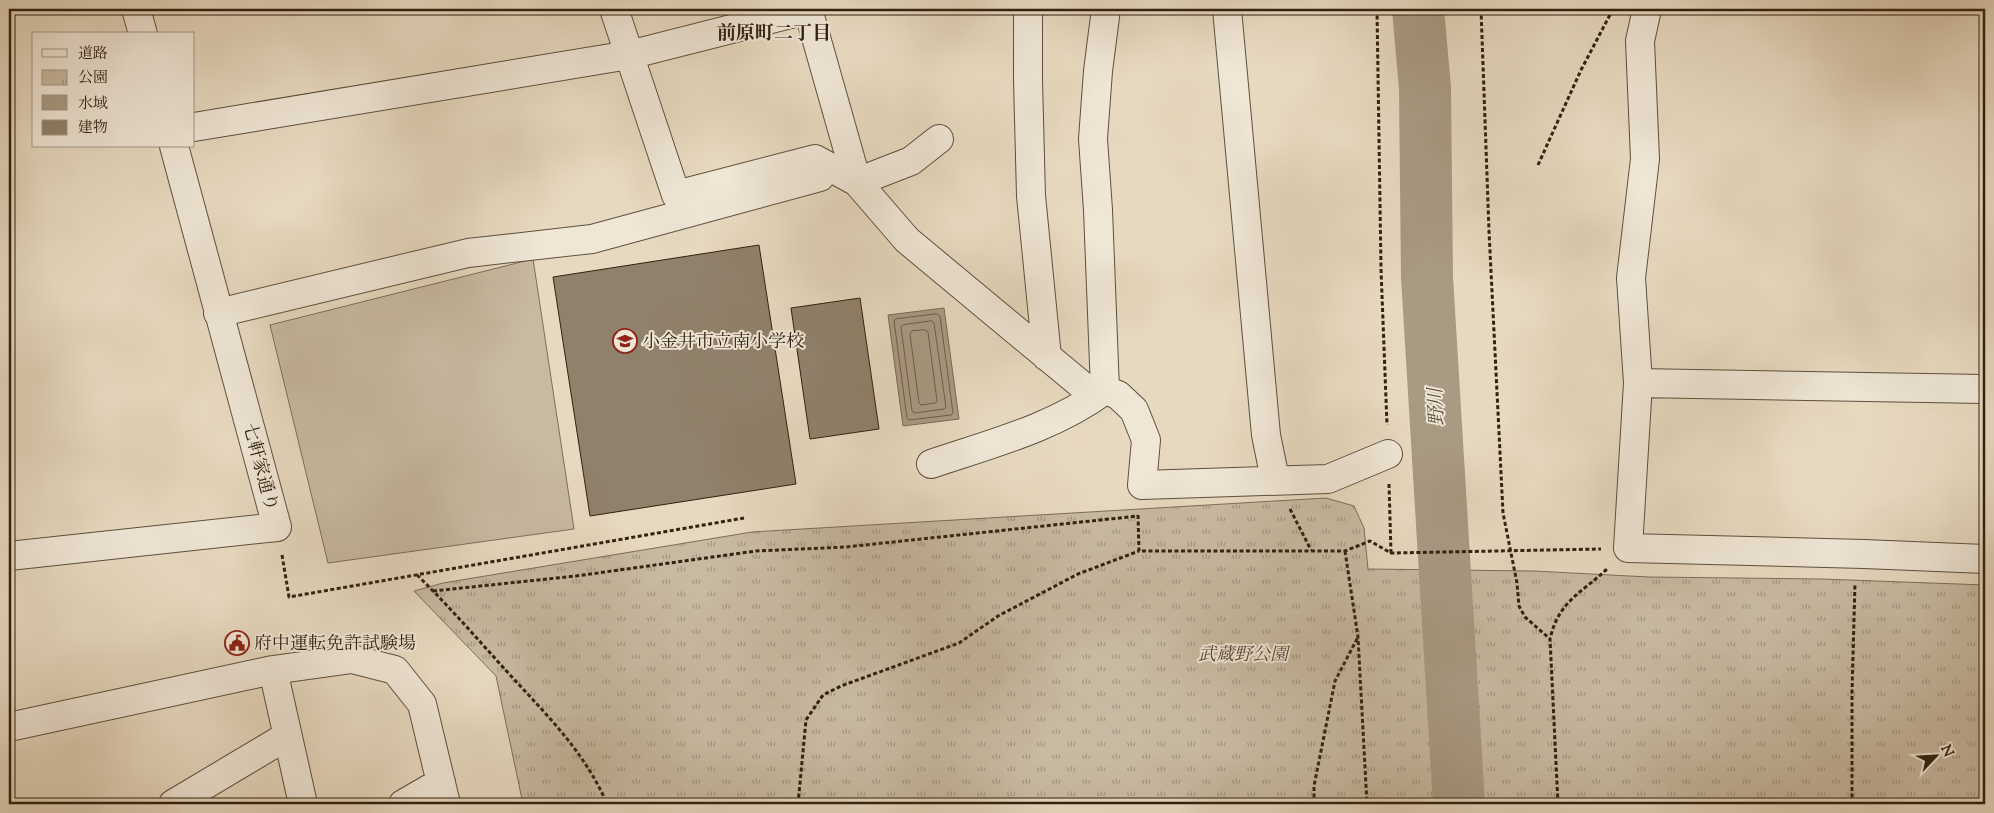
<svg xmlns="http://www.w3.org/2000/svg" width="1994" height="813" font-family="'Sorts Mill Goudy','Noto Serif JP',serif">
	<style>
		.green { fill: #c8baa2; stroke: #7c6e5a }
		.park { fill: url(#park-tufts); stroke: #7c6e5a }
		.water { fill: #a99a84; stroke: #796a56 }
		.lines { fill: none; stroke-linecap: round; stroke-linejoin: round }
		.shore { stroke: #6d5e4a; stroke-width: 1 }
		.river { stroke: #a99a84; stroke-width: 52 }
		.building { fill: #90816c; stroke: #312111 }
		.minor-casing { stroke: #5e4f3d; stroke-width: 30 }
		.path { stroke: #312111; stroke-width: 3; stroke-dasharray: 4 2.5; stroke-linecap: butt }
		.minor { stroke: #efe6d6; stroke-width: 28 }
		.labels { text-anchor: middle; stroke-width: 4; stroke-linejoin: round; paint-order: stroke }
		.poi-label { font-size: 18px; fill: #312111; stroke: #efe6d6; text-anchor: start }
		.street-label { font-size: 18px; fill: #312111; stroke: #efe6d6 }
		.park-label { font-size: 18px; font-style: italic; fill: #574735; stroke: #efe6d6 }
		.neighbourhood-label { font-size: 19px; font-weight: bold; fill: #312111; stroke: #efe6d6 }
		.water-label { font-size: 19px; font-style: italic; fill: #5b4b39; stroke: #efe6d6 }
	</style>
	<defs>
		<pattern id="park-tufts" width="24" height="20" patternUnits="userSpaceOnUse" patternTransform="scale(1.25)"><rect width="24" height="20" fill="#c8baa2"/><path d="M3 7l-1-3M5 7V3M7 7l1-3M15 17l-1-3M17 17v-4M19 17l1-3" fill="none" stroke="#a39783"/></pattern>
	</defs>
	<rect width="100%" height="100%" fill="#e7d9c0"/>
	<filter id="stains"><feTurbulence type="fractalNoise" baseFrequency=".004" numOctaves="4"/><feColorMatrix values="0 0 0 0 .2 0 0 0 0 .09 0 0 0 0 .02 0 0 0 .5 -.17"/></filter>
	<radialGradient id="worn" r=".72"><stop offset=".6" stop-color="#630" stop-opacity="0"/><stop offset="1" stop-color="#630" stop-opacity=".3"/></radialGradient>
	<path class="green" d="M533,259L574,529L328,563L270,325Z"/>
	<path class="park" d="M1326,498L1354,506L1364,528L1368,569L1534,571L1649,577L1822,579L1985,585V804H523L496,676L414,591L443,583L752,532Z"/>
	<path class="water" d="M944,308L959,419L903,426L888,315Z"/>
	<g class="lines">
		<path class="shore" d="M937,314L940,316L953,413L951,415L909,420L907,418L894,321L896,319Z
			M932,321L934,323L946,407L944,409L915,413L912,411L901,327L903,325Z
			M925,330L928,332L937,401L935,403L921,405L919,403L910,334L912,331Z"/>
		<path class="river" d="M1418,9L1425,88L1427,277L1459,804"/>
	</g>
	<path class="building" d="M759,245L796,484L590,516L553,277Z
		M860,298L879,429L810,439L791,308Z"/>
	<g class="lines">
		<defs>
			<path id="minor" d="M136,9L143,34
				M614,9L676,195L815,159L857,182L907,240L1084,387L1105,390L1118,395L1134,410L1146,440L1142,485L1328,479L1388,454
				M808,9L857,182
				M1028,9V80L1031,196L1047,357
				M1227,9L1266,435L1275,479
				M1647,9L1640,41L1645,159L1631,278L1638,383L1628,548L1864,554L1985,559
				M194,127L629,55L810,9
				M857,182L911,161L939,139
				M218,313L468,253L592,239L820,177
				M1638,383L1985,389
				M1105,390L1098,210L1093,139L1098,71L1106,9
				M931,464C990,444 1054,428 1105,390
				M9,556L277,527L174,146
				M273,670L303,804
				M9,727L273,670L352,659L395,670L422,704L446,804
				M173,804L287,736
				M403,804L441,782"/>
		</defs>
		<use href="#minor" class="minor-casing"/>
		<path class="path" d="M1377,9L1381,269L1387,425
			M1481,9L1489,231L1503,513L1517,583L1519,606L1525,617L1550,639
			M1538,165L1581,70L1613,9
			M1389,484L1391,553
			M1290,509L1311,550
			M1138,515L1139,551H1345L1370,541L1391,553L1601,549
			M1345,551L1358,637L1367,804
			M282,555L289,597L744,518
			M417,575C450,607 480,642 511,676C547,715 586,754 607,804
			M433,591L576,576L756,551L846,547L1138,516
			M798,804L806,720L823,695L841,686L959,643L998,616L1078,574L1139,551
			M1314,804V786L1335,681L1358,637
			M1558,804L1550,639C1559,600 1582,593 1608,568
			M1852,804V692L1855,583"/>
		<use href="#minor" class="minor"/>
	</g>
	<defs>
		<symbol id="school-ring" viewBox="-11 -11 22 22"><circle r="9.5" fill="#efe6d6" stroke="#8f2418" stroke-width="1.5"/><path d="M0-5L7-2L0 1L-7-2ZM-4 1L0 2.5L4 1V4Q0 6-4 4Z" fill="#8f2418"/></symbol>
		<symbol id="civic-ring" viewBox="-11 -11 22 22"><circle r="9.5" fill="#efe6d6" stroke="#8f2418" stroke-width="1.5"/><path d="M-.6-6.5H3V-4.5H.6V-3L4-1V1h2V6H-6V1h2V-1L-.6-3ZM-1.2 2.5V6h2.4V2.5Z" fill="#8f2418"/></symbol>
	</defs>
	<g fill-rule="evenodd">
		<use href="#school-ring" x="611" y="327" width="28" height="28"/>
		<use href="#civic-ring" x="223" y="629" width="28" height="28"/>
	</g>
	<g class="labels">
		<g class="poi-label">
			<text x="642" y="347">小金井市立南小学校</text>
			<text x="254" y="649">府中運転免許試験場</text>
		</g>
		<g class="street-label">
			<text transform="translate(261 467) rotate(75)" y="6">七軒家通り</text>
		</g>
		<g class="park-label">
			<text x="1243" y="660">武蔵野公園</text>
		</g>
		<g class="neighbourhood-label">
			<text x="774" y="39">前原町二丁目</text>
		</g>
		<g class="water-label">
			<text transform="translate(1435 407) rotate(-93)" y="7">野川</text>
		</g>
	</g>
	<rect width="1994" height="813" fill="none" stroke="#e7d9c0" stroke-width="30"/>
	<rect x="10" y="10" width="1974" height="793" fill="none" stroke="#312111" stroke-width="2.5"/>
	<rect x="15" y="15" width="1964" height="783" fill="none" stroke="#312111"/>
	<rect x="32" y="32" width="162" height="115" fill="#efe6d6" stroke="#a39787"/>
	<rect x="42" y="49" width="25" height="8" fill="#efe6d6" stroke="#a39787"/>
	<text x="78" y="58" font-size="15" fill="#312111">道路</text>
	<rect x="42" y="70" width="25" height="15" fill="url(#park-tufts)" stroke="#a39787"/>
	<text x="78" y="82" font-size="15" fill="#312111">公園</text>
	<rect x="42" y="95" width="25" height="15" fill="#a99a84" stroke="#a39787"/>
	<text x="78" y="108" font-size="15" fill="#312111">水域</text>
	<rect x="42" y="120" width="25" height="15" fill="#90816c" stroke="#a39787"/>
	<text x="78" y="132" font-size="15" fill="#312111">建物</text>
	<g transform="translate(1936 756) rotate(65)" stroke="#efe6d6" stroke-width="4" paint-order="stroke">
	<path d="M0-4L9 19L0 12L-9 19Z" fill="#312111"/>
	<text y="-8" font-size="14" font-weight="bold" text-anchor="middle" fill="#312111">N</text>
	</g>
	<rect width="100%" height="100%" filter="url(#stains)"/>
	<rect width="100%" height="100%" fill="url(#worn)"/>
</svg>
